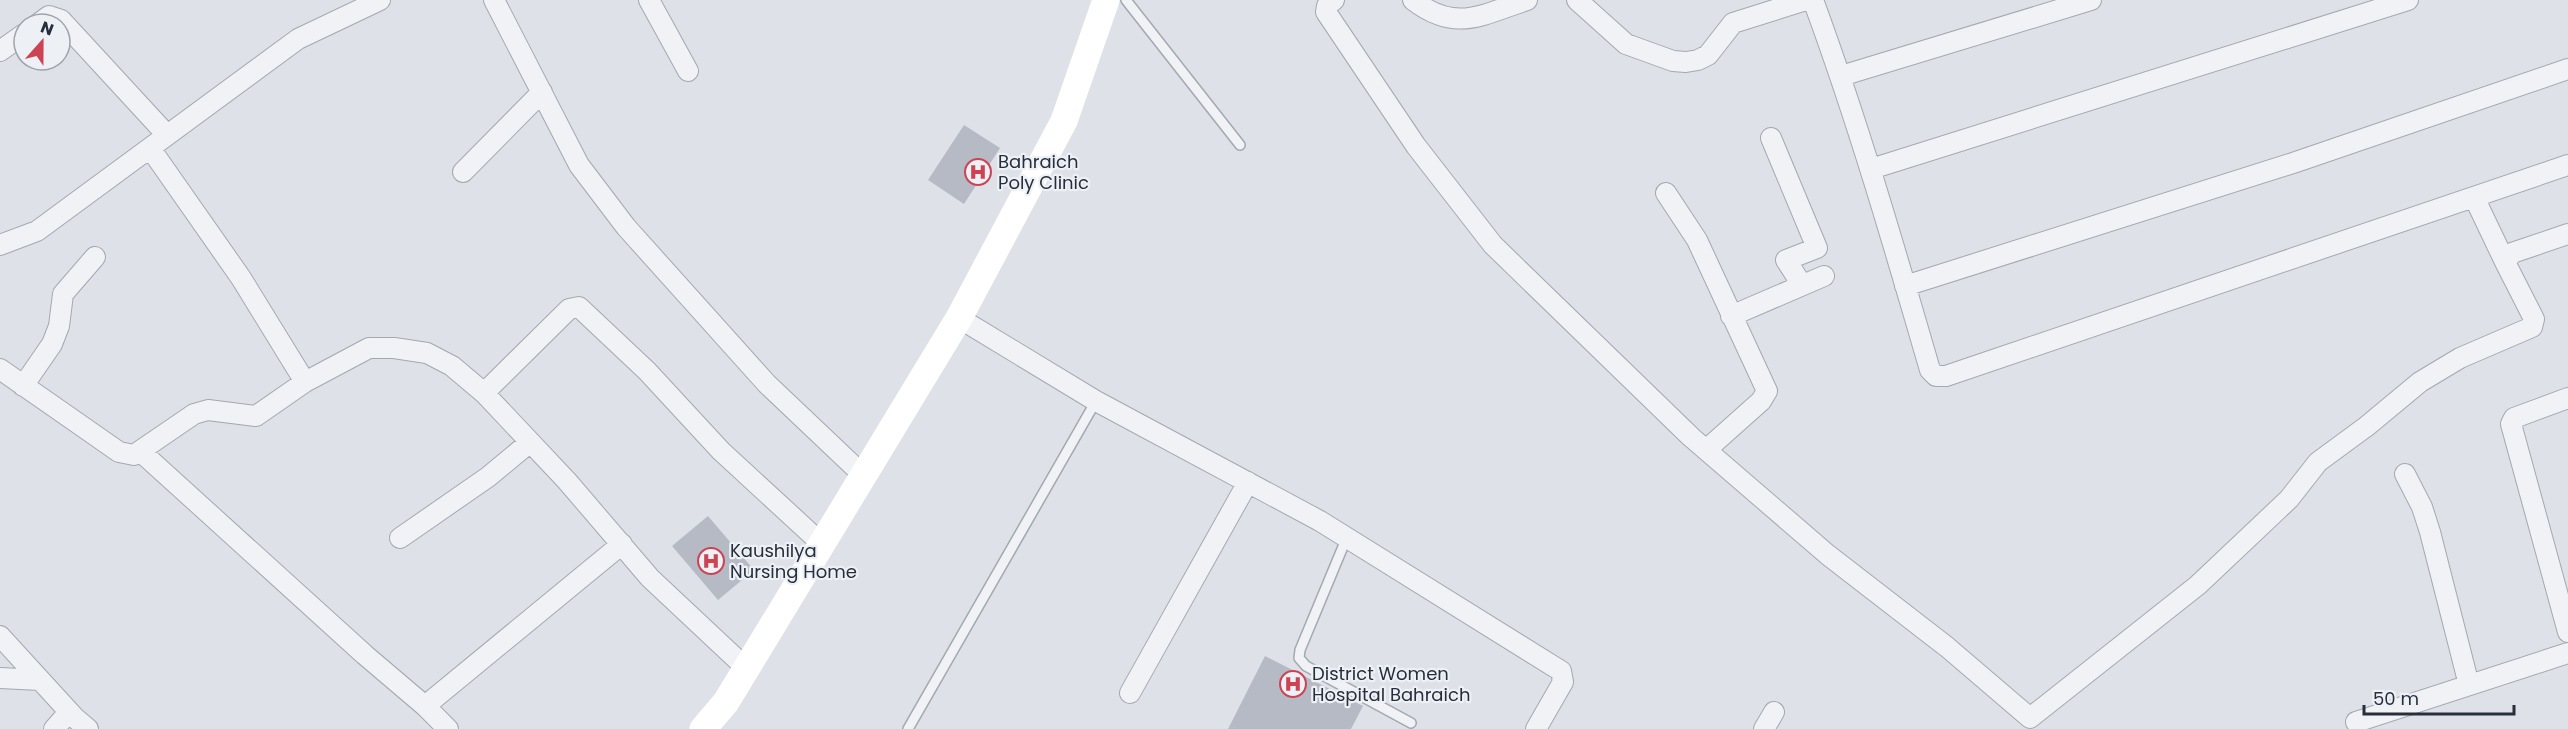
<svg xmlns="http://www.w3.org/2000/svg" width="2568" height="729" font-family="Poppins,sans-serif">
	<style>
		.building { fill: #b5bac4 }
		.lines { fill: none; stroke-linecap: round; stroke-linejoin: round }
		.service-casing { stroke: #a3a8b1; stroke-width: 12 }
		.minor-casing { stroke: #a3a8b1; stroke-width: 22 }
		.service { stroke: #f0f2f5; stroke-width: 9 }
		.minor { stroke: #f0f2f5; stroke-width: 20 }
		.secondary { stroke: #fff; stroke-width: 27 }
		.labels { text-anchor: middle; stroke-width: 4.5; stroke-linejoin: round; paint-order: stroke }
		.poi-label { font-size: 18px; fill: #272f3d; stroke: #edf0f5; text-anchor: start }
	</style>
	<rect width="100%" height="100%" fill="#dee1e7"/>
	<path class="building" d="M964,125L1000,148L964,204L928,180Z
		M708,516L754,570L718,600L672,546Z
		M1265,656L1363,706L1351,729H1228Z"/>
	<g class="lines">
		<defs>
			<path id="service" d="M1126,0L1240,145
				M1347,537L1300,650L1299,658L1306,666L1411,723
				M908,729L1096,401"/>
			<path id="minor" d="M494,0L579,165L626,227L767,384L863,475
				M649,0L688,71
				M1334,0L1327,6L1326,12L1416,146L1493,245L1691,437L1828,555L1947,647L2030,718L2198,585L2289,499L2318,462L2367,426L2420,382L2460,358L2532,327L2534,319L2505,262L2512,253L2568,234
				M1413,0C1456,33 1481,15 1527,0
				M1577,0L1626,44L1673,61L1686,62L1698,60L1708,55L1733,23L1806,0
				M1813,0C1858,122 1894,246 1930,370L1936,376H1946L2568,165
				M38,24L49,16L61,20L167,135
				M0,51L24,34
				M1841,76L2091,0
				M1771,138L1817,248L1786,260L1802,285
				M150,148L241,278L305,382L369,348H394L427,353L452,366L484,393L567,481L650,578L746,668
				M1871,169L2408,0
				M463,172L542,92
				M1666,193L1697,240L1767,391L1761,401L1706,450
				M2474,197L2505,262
				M0,245L37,231L298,39L380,0
				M1905,286L2293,163L2568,69
				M1731,316L1824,276
				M959,318L1096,401L1320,521L1561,671L1563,682L1536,729
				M0,369L119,452L134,455L194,414L208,410L256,416L305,382
				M23,386L52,344L59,326L63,294L95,257
				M484,393L569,309L579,307L647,371L721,451L822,544
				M2568,398L2514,418L2511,424L2568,632
				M140,451L365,655L425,706L448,729
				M2405,474L2422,507L2430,532L2469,685
				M400,538L488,477L529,443
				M0,636L75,718L88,729
				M0,678L40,680
				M1130,693L1248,482
				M425,706L622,544
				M2356,722L2568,653
				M54,729L69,712
				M1764,729L1774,712"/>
		</defs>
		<use href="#service" class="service-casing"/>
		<use href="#minor" class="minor-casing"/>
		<use href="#service" class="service"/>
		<use href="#minor" class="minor"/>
		<path class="secondary" d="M703,729L726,702L959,318L1064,121L1106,0"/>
	</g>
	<defs>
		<symbol id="hospital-ring" viewBox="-11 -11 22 22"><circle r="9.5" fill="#edf0f5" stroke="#cc4354" stroke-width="1.5"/><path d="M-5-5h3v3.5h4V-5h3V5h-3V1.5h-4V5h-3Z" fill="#cc4354"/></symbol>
	</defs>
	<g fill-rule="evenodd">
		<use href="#hospital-ring" x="963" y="157" width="30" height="30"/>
		<use href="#hospital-ring" x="696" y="546" width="30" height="30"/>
		<use href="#hospital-ring" x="1278" y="669" width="30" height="30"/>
	</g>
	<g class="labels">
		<g class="poi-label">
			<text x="998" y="168">Bahraich<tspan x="998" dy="21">Poly Clinic</tspan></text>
			<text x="730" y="557">Kaushilya<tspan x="730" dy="21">Nursing Home</tspan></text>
			<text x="1312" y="680">District Women<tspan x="1312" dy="21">Hospital Bahraich</tspan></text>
		</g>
	</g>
	<g transform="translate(42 42) rotate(21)"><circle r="28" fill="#edf0f5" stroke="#9ea3ab" stroke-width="1.5"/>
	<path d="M0-4.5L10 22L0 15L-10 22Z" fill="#cc4354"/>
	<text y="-9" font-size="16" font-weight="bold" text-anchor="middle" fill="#272f3d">N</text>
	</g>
	<path d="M2364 705v9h150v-9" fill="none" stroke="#272f3d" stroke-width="3"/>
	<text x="2373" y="705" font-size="18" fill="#272f3d" stroke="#edf0f5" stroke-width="4.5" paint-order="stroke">50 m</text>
</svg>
